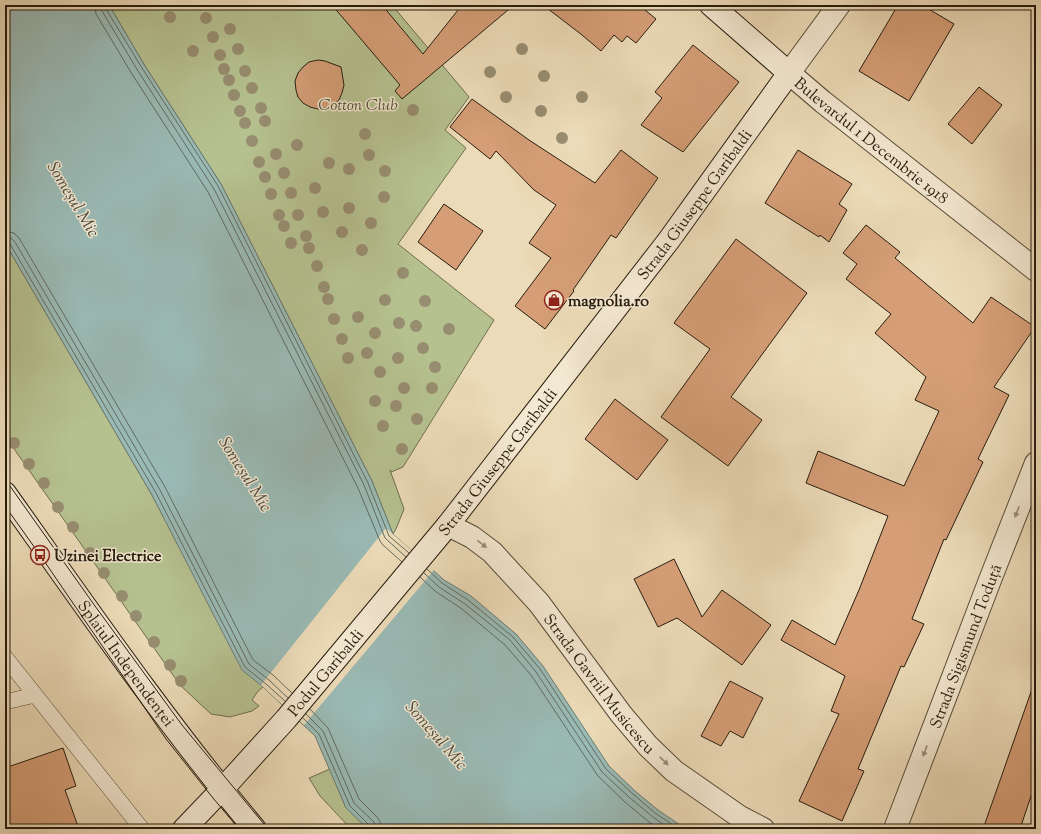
<svg xmlns="http://www.w3.org/2000/svg" width="1041" height="834" font-family="'Sorts Mill Goudy',serif">
	<style>
		.green { fill: #b6c190; stroke: #6e6e4f }
		.water { fill: #9abab5; stroke: #6c7b72 }
		.pier { fill: #ecdbb8 }
		.lines { fill: none; stroke-linecap: round; stroke-linejoin: round }
		.shore { stroke: #606b62; stroke-width: 1 }
		.building { fill: #d59e77; stroke: #271c0e }
		.service-casing { stroke: #584c38; stroke-width: 16 }
		.minor-casing { stroke: #584c38; stroke-width: 24 }
		.tertiary-casing { stroke: #584c38; stroke-width: 24 }
		.secondary-casing { stroke: #271c0e; stroke-width: 24 }
		.service { stroke: #f3e8d1; stroke-width: 15 }
		.minor { stroke: #f3e8d1; stroke-width: 22 }
		.tertiary { stroke: #f3e8d1; stroke-width: 22 }
		.secondary { stroke: #f3e8d1; stroke-width: 22 }
		.tram { stroke: #271c0e; stroke-width: 1 }
		.tree { fill: #978d70 }
		.oneway { fill: #978c79 }
		.labels { text-anchor: middle; stroke-width: 3; stroke-linejoin: round; paint-order: stroke }
		.park-label { font-size: 16px; font-style: italic; fill: #524e35; stroke: #f3e8d1 }
		.street-label { font-size: 16px; fill: #271c0e; stroke: #f3e8d1 }
		.poi-label { font-size: 16px; font-weight: bold; fill: #271c0e; stroke: #f3e8d1; text-anchor: start }
		.water-label { font-size: 17px; font-style: italic; fill: #4a4b40; stroke: #f3e8d1 }
	</style>
	<rect width="100%" height="100%" fill="#ecdbb8"/>
	<filter id="stains"><feTurbulence type="fractalNoise" baseFrequency=".005" numOctaves="4"/><feColorMatrix values="0 0 0 0 .2 0 0 0 0 .09 0 0 0 0 .02 0 0 0 .5 -.17"/></filter>
	<radialGradient id="worn" r=".72"><stop offset=".6" stop-color="#630" stop-opacity="0"/><stop offset="1" stop-color="#630" stop-opacity=".3"/></radialGradient>
	<path class="green" d="M109,5H392L469,97L445,130L466,148L398,244L494,320L403,467L391,472L390,470L404,509L396,529L393,534L372,481L221,184L145,66Z
		M5,243L152,495L193,573L261,685L263,687L258,691L252,700L259,706L252,711L230,717L211,714L180,685L5,436Z
		M330,769L346,808L486,829H351L320,796L309,778Z"/>
	<path class="water" d="M5,5H109L145,66L221,184L372,481L393,534L444,580L471,596L516,634L543,666L609,766L635,791L658,810L686,829H368L346,808L315,736L263,687L242,670L152,495L5,243Z"/>
	<path class="pier" d="M386,528L434,570L304,725L261,685Z"/>
	<g class="lines">
		<path class="shore" d="M95,5L96,14L132,74L208,192L358,488L380,541L383,545L402,562
			M101,5L102,11L138,71L214,189L364,485L385,538L406,557
			M106,5V9L142,68L218,186L368,483L389,536L409,553
			M5,231L14,233L19,238L165,487L253,660L273,675L292,693
			M5,237L11,238L15,242L160,490L249,664L269,680L288,698
			M5,242H8L10,244L156,493L245,667L266,684L285,701
			M427,569L442,583L468,600L513,637L540,669L606,769L633,794L655,813L679,829
			M424,573L439,587L465,604L510,640L536,672L602,772L630,798L653,817L670,829
			M420,577L435,591L462,609L505,645L531,675L598,776L625,802L649,822L659,829
			M310,709L328,728L359,799L378,818L381,824L382,829
			M306,714L323,731L354,803L374,822L376,829
			M303,718L319,734L350,806L369,825L371,829"/>
	</g>
	<path class="building" d="M332,5H382L423,54L462,5H514L402,99L395,91L400,85Z
		M543,5H639L656,19L636,43L627,36L622,42L614,35L601,51L582,35Z
		M898,5H922L954,24L909,101L859,71Z
		M693,45L739,82L683,152L641,125L662,98L655,92Z
		M318,60L325,61L341,67L344,85L342,93L339,100L333,105L326,108L318,109L310,107L303,103L298,97L296,90L295,81L298,73L303,67L309,62Z
		M979,87L1002,105L972,144L948,124Z
		M472,99L529,140L595,183L621,150L658,178L616,238L611,235L573,290L574,291L545,329L515,306L551,258L529,243L556,205L534,190L496,151L490,159L450,127Z
		M798,150L852,184L839,204L847,210L829,242L820,235L819,237L765,203Z
		M444,204L483,231L456,270L418,242Z
		M866,225L900,252L895,258L973,323L991,297L1035,327L994,387L1009,395L978,459L983,462L946,540L944,539L912,619L924,624L904,667L901,666L858,769L864,771L842,821L799,801L839,714L831,711L845,676L781,640L792,620L835,645L859,590L888,516L806,483L818,451L904,486L939,411L915,400L926,377L875,333L891,314L846,279L857,264L843,253Z
		M736,239L807,293L731,397L762,420L728,466L661,417L710,349L674,323Z
		M615,399L668,440L637,480L585,439Z
		M674,559L702,617L722,590L771,625L742,665L677,618L658,627L634,579Z
		M730,681L763,698L743,738L730,731L721,746L701,736Z
		M1032,689L1036,690V781L1020,829H983Z
		M63,748L76,786L65,790L79,829H5V768Z"/>
	<g class="lines">
		<defs>
			<path id="service" d="M5,657L142,829
				M5,702L35,695"/>
			<g id="minor">
				<path id="s1" d="M448,525L472,537L492,552L539,603L621,714L648,746L674,771L740,817L763,829"/>
				<path id="s2" d="M895,829L990,580L1036,463"/>
			</g>
			<g id="tertiary">
				<path id="s3" d="M839,5L789,73L823,102L1036,270"/>
			</g>
			<g id="secondary">
				<path id="s4" d="M5,493C86,607 165,722 255,829"/>
				<path id="s5" d="M184,829L229,782L286,719L448,525L669,240L789,73L711,5"/>
			</g>
		</defs>
		<use href="#service" class="service-casing"/>
		<use href="#minor" class="minor-casing"/>
		<use href="#tertiary" class="tertiary-casing"/>
		<use href="#secondary" class="secondary-casing"/>
		<use href="#service" class="service"/>
		<use href="#minor" class="minor"/>
		<use href="#tertiary" class="tertiary"/>
		<use href="#secondary" class="secondary"/>
		<path class="tram" d="M5,479L95,606L182,725L268,829
			M5,506L40,555L166,739L213,798L239,829"/>
	</g>
	<g class="tree">
		<circle cx="170" cy="17" r="6"/>
		<circle cx="206" cy="18" r="6"/>
		<circle cx="230" cy="29" r="6"/>
		<circle cx="213" cy="37" r="6"/>
		<circle cx="238" cy="49" r="6"/>
		<circle cx="522" cy="49" r="6"/>
		<circle cx="193" cy="51" r="6"/>
		<circle cx="220" cy="55" r="6"/>
		<circle cx="224" cy="69" r="6"/>
		<circle cx="245" cy="71" r="6"/>
		<circle cx="490" cy="72" r="6"/>
		<circle cx="544" cy="76" r="6"/>
		<circle cx="229" cy="80" r="6"/>
		<circle cx="252" cy="88" r="6"/>
		<circle cx="234" cy="95" r="6"/>
		<circle cx="506" cy="97" r="6"/>
		<circle cx="582" cy="97" r="6"/>
		<circle cx="261" cy="108" r="6"/>
		<circle cx="413" cy="110" r="6"/>
		<circle cx="240" cy="111" r="6"/>
		<circle cx="541" cy="111" r="6"/>
		<circle cx="265" cy="121" r="6"/>
		<circle cx="245" cy="123" r="6"/>
		<circle cx="365" cy="134" r="6"/>
		<circle cx="562" cy="138" r="6"/>
		<circle cx="252" cy="141" r="6"/>
		<circle cx="297" cy="145" r="6"/>
		<circle cx="276" cy="154" r="6"/>
		<circle cx="369" cy="155" r="6"/>
		<circle cx="259" cy="162" r="6"/>
		<circle cx="329" cy="163" r="6"/>
		<circle cx="349" cy="169" r="6"/>
		<circle cx="385" cy="171" r="6"/>
		<circle cx="284" cy="173" r="6"/>
		<circle cx="265" cy="177" r="6"/>
		<circle cx="315" cy="188" r="6"/>
		<circle cx="291" cy="193" r="6"/>
		<circle cx="271" cy="194" r="6"/>
		<circle cx="384" cy="197" r="6"/>
		<circle cx="349" cy="208" r="6"/>
		<circle cx="323" cy="212" r="6"/>
		<circle cx="279" cy="215" r="6"/>
		<circle cx="298" cy="215" r="6"/>
		<circle cx="371" cy="223" r="6"/>
		<circle cx="284" cy="226" r="6"/>
		<circle cx="342" cy="232" r="6"/>
		<circle cx="306" cy="236" r="6"/>
		<circle cx="291" cy="243" r="6"/>
		<circle cx="309" cy="248" r="6"/>
		<circle cx="362" cy="250" r="6"/>
		<circle cx="317" cy="266" r="6"/>
		<circle cx="403" cy="273" r="6"/>
		<circle cx="324" cy="287" r="6"/>
		<circle cx="328" cy="299" r="6"/>
		<circle cx="385" cy="300" r="6"/>
		<circle cx="425" cy="301" r="6"/>
		<circle cx="358" cy="317" r="6"/>
		<circle cx="334" cy="319" r="6"/>
		<circle cx="399" cy="323" r="6"/>
		<circle cx="416" cy="326" r="6"/>
		<circle cx="449" cy="329" r="6"/>
		<circle cx="375" cy="333" r="6"/>
		<circle cx="342" cy="339" r="6"/>
		<circle cx="423" cy="348" r="6"/>
		<circle cx="367" cy="353" r="6"/>
		<circle cx="348" cy="358" r="6"/>
		<circle cx="398" cy="358" r="6"/>
		<circle cx="435" cy="367" r="6"/>
		<circle cx="380" cy="372" r="6"/>
		<circle cx="404" cy="388" r="6"/>
		<circle cx="432" cy="388" r="6"/>
		<circle cx="375" cy="401" r="6"/>
		<circle cx="396" cy="406" r="6"/>
		<circle cx="417" cy="419" r="6"/>
		<circle cx="383" cy="426" r="6"/>
		<circle cx="14" cy="443" r="6"/>
		<circle cx="402" cy="449" r="6"/>
		<circle cx="29" cy="464" r="6"/>
		<circle cx="44" cy="483" r="6"/>
		<circle cx="58" cy="507" r="6"/>
		<circle cx="73" cy="527" r="6"/>
		<circle cx="90" cy="553" r="6"/>
		<circle cx="104" cy="573" r="6"/>
		<circle cx="122" cy="596" r="6"/>
		<circle cx="136" cy="616" r="6"/>
		<circle cx="154" cy="642" r="6"/>
		<circle cx="170" cy="665" r="6"/>
		<circle cx="181" cy="681" r="6"/>
	</g>
	<defs><path id="oneway-solid" d="M-6-.8H1V-3.2L6.5 0L1 3.2V.8H-6Z"/></defs>
	<g class="oneway">
		<use href="#oneway-solid" transform="translate(1017 512) rotate(111)"/>
		<use href="#oneway-solid" transform="translate(482 544) rotate(37)"/>
		<use href="#oneway-solid" transform="translate(925 751) rotate(111)"/>
		<use href="#oneway-solid" transform="translate(664 761) rotate(43)"/>
	</g>
	<defs>
		<symbol id="shop-ring" viewBox="-11 -11 22 22"><circle r="9.5" fill="#f3e8d1" stroke="#8f2418" stroke-width="1.5"/><path d="M-5-2.5h2.3a2.7 3.5 0 0 1 5.4 0H5L5.5 6h-11ZM-1.5-2.5h3a1.5 2.3 0 0 0-3 0Z" fill="#8f2418"/></symbol>
		<symbol id="bus-ring" viewBox="-11 -11 22 22"><circle r="9.5" fill="#f3e8d1" stroke="#8f2418" stroke-width="1.5"/><path d="M-5-6H5V4H4V6H2V4H-2V6H-4V4H-5ZM-3.5-4V0h7V-4ZM-3.5 1.2v1.5H-2V1.2ZM2 1.2v1.5H3.5V1.2Z" fill="#8f2418"/></symbol>
	</defs>
	<g fill-rule="evenodd">
		<use href="#shop-ring" x="543" y="289" width="22" height="22"/>
		<use href="#bus-ring" x="29" y="544" width="22" height="22"/>
	</g>
	<g class="labels">
		<g class="park-label">
			<text x="358" y="110">Cotton Club</text>
		</g>
		<g class="street-label">
			<text dy="6" stroke="none"><textPath href="#s3" startOffset="191">Bulevardul 1 Decembrie 1918</textPath></text>
			<text dy="6" stroke="none"><textPath href="#s5" startOffset="807">Strada Giuseppe Garibaldi</textPath></text>
			<text dy="6" stroke="none"><textPath href="#s5" startOffset="483">Strada Giuseppe Garibaldi</textPath></text>
			<text dy="6" stroke="none"><textPath href="#s2" startOffset="196">Strada Sigismund Toduță</textPath></text>
			<text dy="6" stroke="none"><textPath href="#s4" startOffset="209">Splaiul Independenței</textPath></text>
			<text dy="6" stroke="none"><textPath href="#s5" startOffset="211">Podul Garibaldi</textPath></text>
			<text dy="6" stroke="none"><textPath href="#s1" startOffset="222">Strada Gavriil Musicescu</textPath></text>
		</g>
		<g class="poi-label">
			<text x="568" y="306">magnolia.ro</text>
			<text x="54" y="561">Uzinei Electrice</text>
		</g>
		<g class="water-label">
			<text transform="translate(74 199) rotate(59)" y="6">Someșul Mic</text>
			<text transform="translate(246 474) rotate(58)" y="6">Someșul Mic</text>
			<text transform="translate(437 735) rotate(49)" y="6">Someșul Mic</text>
		</g>
	</g>
	<rect width="1041" height="834" fill="none" stroke="#ecdbb8" stroke-width="20"/>
	<rect x="6" y="6" width="1029" height="822" fill="none" stroke="#271c0e" stroke-width="2"/>
	<rect x="10" y="10" width="1021" height="814" fill="none" stroke="#271c0e"/>
	<rect width="100%" height="100%" filter="url(#stains)"/>
	<rect width="100%" height="100%" fill="url(#worn)"/>
</svg>
